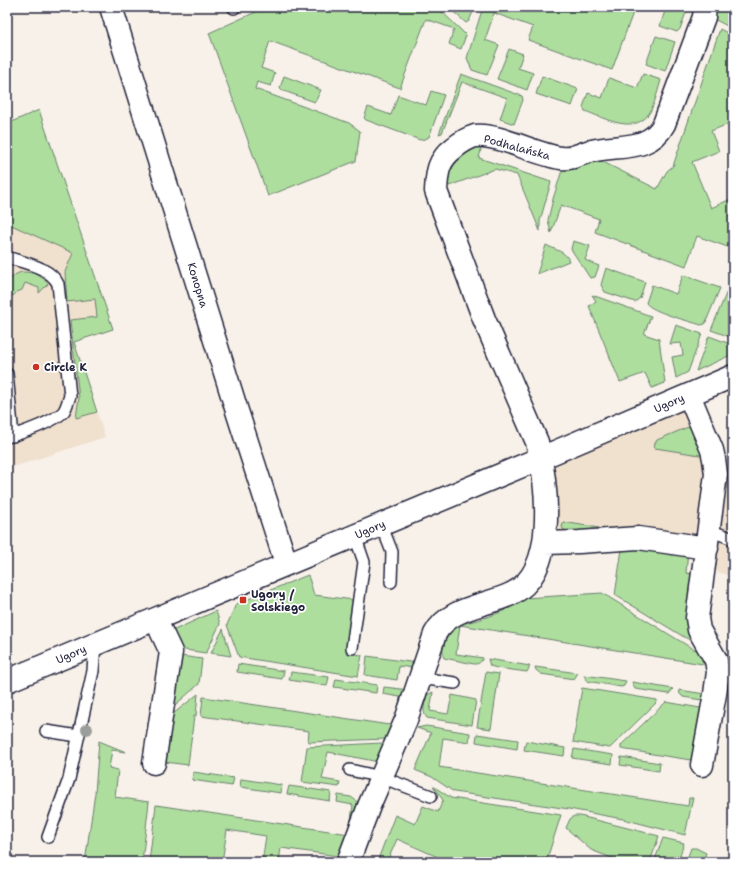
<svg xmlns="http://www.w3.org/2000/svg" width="740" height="869" font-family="'Shantell Sans',sans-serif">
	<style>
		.built { fill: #f0e0ce }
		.green { fill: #aede9e; stroke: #68806c }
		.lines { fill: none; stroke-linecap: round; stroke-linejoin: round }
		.service-casing { stroke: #22223b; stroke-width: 14 }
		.minor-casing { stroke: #22223b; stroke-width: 25 }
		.service { stroke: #fff; stroke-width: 11 }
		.minor { stroke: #fff; stroke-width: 22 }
		.tree { fill: #999e9a }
		.poi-dot { fill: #c8321e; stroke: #fff; stroke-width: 1.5 }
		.labels { text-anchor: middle; stroke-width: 3.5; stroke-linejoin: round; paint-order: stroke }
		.street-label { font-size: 11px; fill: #22223b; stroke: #fff }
		.poi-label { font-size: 11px; font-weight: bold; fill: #22223b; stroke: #fff; text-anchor: start }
	</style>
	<rect width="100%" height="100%" fill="#f8f1e9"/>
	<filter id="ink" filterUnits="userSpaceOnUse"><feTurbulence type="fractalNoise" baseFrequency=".025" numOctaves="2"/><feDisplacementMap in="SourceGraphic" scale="8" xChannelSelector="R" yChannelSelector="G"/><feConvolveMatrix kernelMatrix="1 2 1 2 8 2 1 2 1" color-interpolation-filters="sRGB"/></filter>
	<g filter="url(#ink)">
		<path class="built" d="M39,110L113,329L74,342L105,437L7,469V124Z
			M686,407L712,450L707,548L544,543L547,464Z
			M721,489L733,494V578L710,568Z"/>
		<path class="green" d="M267,7H437L466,35L461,49L449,44L454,29L426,19L400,88L270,41L261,68L275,73L271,86L257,82L255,89L349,123L360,131L356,161L268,196L209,33Z
			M448,7H475L469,21L466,23Z
			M483,7H635L612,70L528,40L533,27L494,13L485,40L499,45L487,75L472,70L467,58Z
			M653,7H688L680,29L677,32L660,26L665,11Z
			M710,7H733V29L710,17Z
			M720,29L733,36V122L711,131L719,151L692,162L711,208L733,198V249L697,236L686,266L595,232L599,219L561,205L551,233L548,220L553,199L563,167L597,159L657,189L667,171L673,166Z
			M656,36L675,42L665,71L646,64Z
			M509,49L523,54L518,68L533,73L527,90L497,79Z
			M461,74L522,96L523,100L514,124L500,119L507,98L462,82L442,133L439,134Z
			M643,74L661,80C658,90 655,103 650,112C636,136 604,118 585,111L583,107L588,93L602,98L609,78L637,88Z
			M284,76L321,90L315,102L281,90L280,88Z
			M542,76L578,89L572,106L536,94Z
			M431,91L444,95L429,137L425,139L420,140L366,120L364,118L368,107L391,115L398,95L426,105Z
			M39,110L113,329L74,342L97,412L76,418L79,398L70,320L97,317L95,299L67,302L65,272L73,253L7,223V124Z
			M477,147L480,148L481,150L479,158L551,182L540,221V231L517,175L495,169L449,186L446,180C452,165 462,153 477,147Z
			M573,241L590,246L585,260L599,266L595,277L590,278L571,249Z
			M546,245C553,249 567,252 569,261L537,274Z
			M606,268L645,282L640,298L635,302L605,292L601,285Z
			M22,272C33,272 42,275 48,284L39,293V288L25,283L22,290L17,292L13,296C0,289 11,274 22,272Z
			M683,275L720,288L705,324L701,325C689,321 652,312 646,303L652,285L676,294Z
			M733,277V338L711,330Z
			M592,295L651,316L644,334L659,339L665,383L652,388L645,373L620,382L589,306L596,301Z
			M676,325L702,334L688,372L676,378L672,357L683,355L681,343L670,344Z
			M709,336L733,345V354L696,371Z
			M693,425L706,456L655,448L654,447L655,443L657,440Z
			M563,522L599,528L598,531H566L562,528Z
			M622,549L688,550L686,573L697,575L699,644L684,637L615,595Z
			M308,575L314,595L354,600L346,653L362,655L358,676L239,657L227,625L236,604Z
			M602,593L693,649L702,651L710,660L708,701L683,697L680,694L679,690L705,694L709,665L460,625L456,654L483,658C480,663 479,664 474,664L444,658C440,650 447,634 454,628C460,623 471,622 478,620C494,615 511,609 525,598Z
			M216,611L220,624L206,653L178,649L172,631Z
			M223,629L231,656L211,653Z
			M181,656L202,659L199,684L174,706Z
			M367,656L417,663L414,668L399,666L397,680L365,675Z
			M488,659L530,666L527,672L497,668L490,666Z
			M238,664L284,671L282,679L237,672Z
			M535,667L578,673L574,679L541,674L536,670Z
			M291,672L329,677L327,686L289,680Z
			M486,672L499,674L491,729L477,727Z
			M584,675L626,681L624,686L621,687L587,681Z
			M336,679L377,685L376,693L334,687Z
			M632,682L673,689L669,694L635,689Z
			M384,687L409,690L395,731L386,739L308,742L309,731L201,716L203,697L396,726L400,697L383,694Z
			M582,688L657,700V702L610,748L573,742Z
			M433,692L430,711L448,714L452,695L476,700L472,725L427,718C421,711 425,703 427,695Z
			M198,694L196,716H194L188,765L165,762L173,714Z
			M666,702L706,709L697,761L621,749V745Z
			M426,726L470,733L469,742L443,738L439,767L688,806L689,798H693L685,835L623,819L569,809L454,792L432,777L415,770L431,733L417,728Z
			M477,734L518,740L517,749L476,742Z
			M99,741L126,752L112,750L109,768L118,770L115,797L149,802L142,862H85L95,793Z
			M526,741L565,748L564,756L524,750Z
			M381,743L386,747L378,760L374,761L328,752L322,779L340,782L339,787L302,782L307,747Z
			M574,749L613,755L612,764L572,758Z
			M621,757L660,763L659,771L620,765Z
			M193,772L234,778L232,786L192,780Z
			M241,779L282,785L281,793L240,787Z
			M289,786L331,792L330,801L287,794Z
			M433,786L451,798L561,815L546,862H449L397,839L387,862H377L395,815L415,824L423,806L438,812L443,800Z
			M338,795L351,797L362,805L342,856H338L281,848L279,862H262L266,836L227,830L222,862H149L156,805L349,834L353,805L337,802Z
			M574,816H580L659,836L650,862H622L591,850L566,828L570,819Z
			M663,838L684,843L678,862H654Z
			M691,848H696L706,853L703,862H686Z"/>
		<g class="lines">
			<defs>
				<path id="service" d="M234,7V8
					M7,257C24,263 50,267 58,284L70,396C68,401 67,406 64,411C56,421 20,434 7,437
					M7,374L13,436
					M381,524L392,552L391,582
					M709,530L733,539
					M352,648L364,562L355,536
					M421,678L455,683
					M46,731L78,736
					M350,770L381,777L431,796
					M48,837L69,779L93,671L95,644"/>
				<path id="minor" d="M111,7L237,411L286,563
					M689,395L712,450L714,459L716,474L697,618L699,630L716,660L718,672L715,694L702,765
					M544,543L579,542L638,538L707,548
					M7,681L541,458L733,376
					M154,763L171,652L161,631
					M348,862L369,806L406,720L435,634C449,607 486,606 511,594C559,572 547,483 537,442L484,319L436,191C437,172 438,160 454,148C460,143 468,138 475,136C497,133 537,155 561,158C572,160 581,153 591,151C617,144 649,153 664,124L704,17L705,7"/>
			</defs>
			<use href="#service" class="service-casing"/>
			<use href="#minor" class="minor-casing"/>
			<use href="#service" class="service"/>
			<use href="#minor" class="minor"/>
		</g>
		<circle class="tree" cx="87" cy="729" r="6"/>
	</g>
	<g class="poi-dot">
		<circle cx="36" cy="367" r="4"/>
		<rect x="239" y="596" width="8" height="8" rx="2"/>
	</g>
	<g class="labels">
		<g class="street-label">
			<text transform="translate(517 147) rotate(15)" y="4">Podhalańska</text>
			<text transform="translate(198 285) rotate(73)" y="4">Konopna</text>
			<text transform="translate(669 403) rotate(-23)" y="4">Ugory</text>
			<text transform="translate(370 529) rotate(-23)" y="4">Ugory</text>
			<text transform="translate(71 654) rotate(-23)" y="4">Ugory</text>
		</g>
		<g class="poi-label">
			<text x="44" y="371">Circle K</text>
			<text x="251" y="598">Ugory /<tspan x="251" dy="13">Solskiego</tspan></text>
		</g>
	</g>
	<rect width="740" height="869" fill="none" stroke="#fff" stroke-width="24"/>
	<rect x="12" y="12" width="716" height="845" fill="none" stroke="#22223b" stroke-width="1.5" filter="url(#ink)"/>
</svg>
